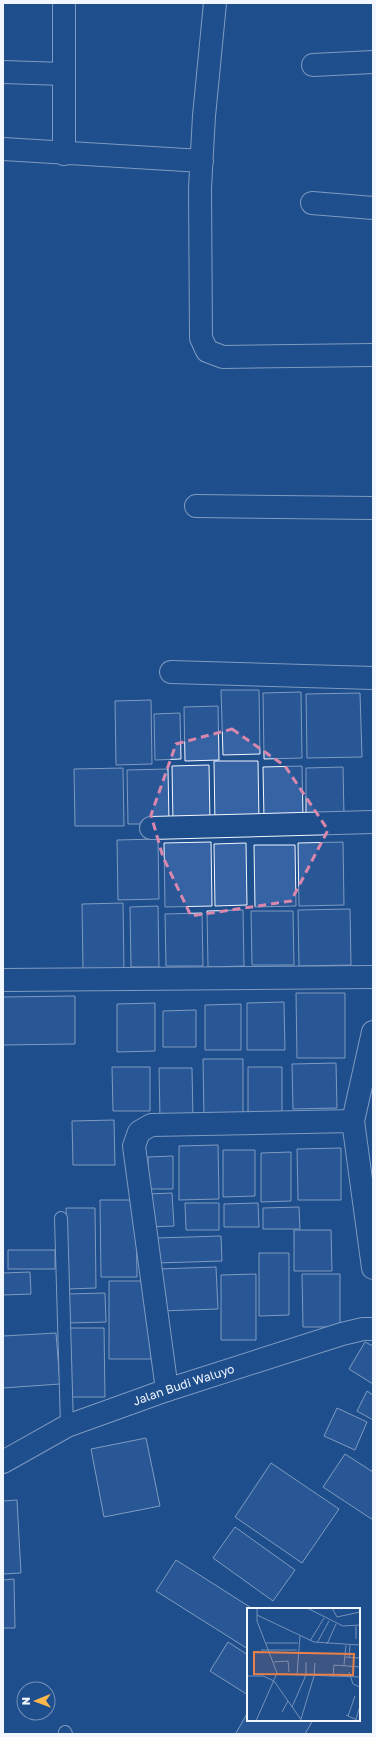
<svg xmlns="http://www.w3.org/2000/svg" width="376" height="1737" font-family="'Golos Text',sans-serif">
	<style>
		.building { fill: #3563a3; stroke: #f2f6ff }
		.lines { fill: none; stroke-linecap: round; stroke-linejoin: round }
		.service-casing { stroke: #f2f6ff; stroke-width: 14 }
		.minor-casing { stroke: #f2f6ff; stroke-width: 24 }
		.tertiary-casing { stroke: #f2f6ff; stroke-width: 24 }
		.service { stroke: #1f4e8c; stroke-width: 12 }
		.minor { stroke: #1f4e8c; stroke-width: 22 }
		.tertiary { stroke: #1f4e8c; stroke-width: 22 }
		.marked { fill: none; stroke: #da87ad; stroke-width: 3; stroke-dasharray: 8 5; stroke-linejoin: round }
		.labels { text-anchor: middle; stroke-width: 3; stroke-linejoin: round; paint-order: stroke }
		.street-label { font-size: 12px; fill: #f2f6ff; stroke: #1f4e8c }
		.inset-road { fill: none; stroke: #7391ba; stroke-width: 1 }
		.view { fill: #ea8049; fill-opacity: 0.15; stroke: #ea8049; stroke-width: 2 }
		.inset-edge { fill: none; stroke: #f2f6ff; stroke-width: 2 }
	</style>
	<rect width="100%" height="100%" fill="#1f4e8c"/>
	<path class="building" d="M221,690H259L260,754L223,755Z
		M301,692L302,758L264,759L263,693Z
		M360,693L362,757L307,758L306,694Z
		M151,700L152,764L116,765L115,701Z
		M218,706L219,760L185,761L184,707Z
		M180,713L181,759L155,760L154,714Z
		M214,761H258L259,823L215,824Z
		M209,765L210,822L173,823L172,766Z
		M302,766L303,818L264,819L263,767Z
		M343,767L344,816L306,817V768Z
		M123,768L124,826H75L74,769Z
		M168,769L169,824H128L127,770Z
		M158,839L159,899L118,900L117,840Z
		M211,842L212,906L165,907L164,843Z
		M343,842L344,905L299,906L298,843Z
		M246,843L247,905L215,906L214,844Z
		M254,845H295L296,906L255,907Z
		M123,903L124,971L83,972L82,904Z
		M158,906L159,967H131L130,907Z
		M350,909L351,965L299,966L298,910Z
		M243,910L244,966L208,967L207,911Z
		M251,911H293L294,965H252Z
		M202,913L203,966H166L165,914Z
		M296,993H345V1058H297Z
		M75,996V1044L3,1045V997Z
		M284,1002L285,1050H247V1003Z
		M155,1003V1051L117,1052V1004Z
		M241,1004V1050H205V1005Z
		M196,1010V1047H163V1011Z
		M203,1059H243V1118H204Z
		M336,1063L337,1108L293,1109L292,1064Z
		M112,1067H150V1111H113Z
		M248,1067H282V1114H248Z
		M159,1068H192L193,1120H160Z
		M114,1120L115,1165H73L72,1121Z
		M218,1145L219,1199L179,1200V1146Z
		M341,1148V1200H298L297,1149Z
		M223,1150H255V1196L223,1197Z
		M291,1152V1201L261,1202V1153Z
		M173,1156V1189H148V1157Z
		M172,1193L174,1226L151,1227L149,1194Z
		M100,1200H136L137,1277H101Z
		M185,1203H219V1230H186Z
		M258,1203L259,1227H224V1204Z
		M299,1207L300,1229H263V1208Z
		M66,1208H95L96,1288L68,1289Z
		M294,1230H331L332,1271H294Z
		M221,1236L222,1261L156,1263V1238Z
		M8,1250H55V1269H8Z
		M259,1253H289V1315L259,1316Z
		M216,1267L218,1309L160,1311L158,1269Z
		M30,1272L31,1294L3,1295V1273Z
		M256,1274V1340H221V1275Z
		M302,1274H340V1327H303Z
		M109,1281H150L151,1359H109Z
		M105,1293L106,1322L68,1323V1294Z
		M70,1328H104L105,1397H71Z
		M56,1333L60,1384L3,1388V1336Z
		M365,1342L373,1346V1384L349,1369Z
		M367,1391L373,1395V1420L357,1411Z
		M337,1408L367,1422L355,1450L324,1436Z
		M146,1438L160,1506L104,1517L91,1449Z
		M345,1454L373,1472V1520L323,1487Z
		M271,1463L339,1509L302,1563L235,1517Z
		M17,1500L21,1573L3,1574V1501Z
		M235,1527L295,1570L273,1601L213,1558Z
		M176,1560L253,1609H248V1649L156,1591Z
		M14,1579L15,1628H3V1580Z
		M228,1642L248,1655V1695L210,1671Z
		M248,1712V1720H313L305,1734H238L236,1733Z"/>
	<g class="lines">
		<defs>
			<path id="service" d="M61,1218L67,1426
				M65,1732L66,1734"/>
			<path id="minor" d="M64,3V154
				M215,3L204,116L200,188L201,338L207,351L223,357L373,355
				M313,65L373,62
				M3,72L64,74
				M3,149L202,161
				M312,203L373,208
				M196,506L373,508
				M171,672L373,678
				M151,828L373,822
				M3,980L373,977
				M373,1032L353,1121L373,1268
				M167,1390L134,1146L139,1132L151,1125L353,1121"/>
			<g id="tertiary">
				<path id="s1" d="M3,1462L67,1426L167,1390L342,1334L363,1329H373"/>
			</g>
		</defs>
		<use href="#service" class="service-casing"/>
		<use href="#minor" class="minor-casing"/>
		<use href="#tertiary" class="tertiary-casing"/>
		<use href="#service" class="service"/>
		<use href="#minor" class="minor"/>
		<use href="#tertiary" class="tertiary"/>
	</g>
	<path d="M0 0H376V1737H0ZM232,729L285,766L328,830L291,901L191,916L163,857L151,815L176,744Z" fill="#1f4e8c" fill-opacity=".55" fill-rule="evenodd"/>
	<path class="marked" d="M232,729L285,766L328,830L291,901L191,916L163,857L151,815L176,744Z"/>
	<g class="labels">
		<g class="street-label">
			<text dy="4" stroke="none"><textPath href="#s1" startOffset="197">Jalan Budi Waluyo</textPath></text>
		</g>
	</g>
	<g transform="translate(247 1608)">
		<rect width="113" height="113" fill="#1f4e8c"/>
		<path class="inset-road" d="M60,0L96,18L113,17M85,0L90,9L113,4M10,7L67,34L113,37M109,18V31M63,33L77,10M19,35H51M70,35L82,13M80,36L89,16M14,42H50M98,49L113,50M102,49L103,37M27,54L41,53L42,64M97,57L99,37M102,64L106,76L113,79M30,66L113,69M50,67L53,28M0,68H16L27,73L55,113M86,69L87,57L113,59M45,99L59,67V54M35,104L41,93M99,107L112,113M101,108L108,88M54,111L67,68L68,55M109,111L113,98M9,113L30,65L10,13V0"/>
		<path class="view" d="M7,44L107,46L106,67L7,66Z"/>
		<rect width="113" height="113" class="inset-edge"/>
	</g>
	<rect width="376" height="1737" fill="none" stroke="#f2f6ff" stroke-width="8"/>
	<g transform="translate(36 1701) rotate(269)"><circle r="19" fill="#1f4e8c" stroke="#7391ba"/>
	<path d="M0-3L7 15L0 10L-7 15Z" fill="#ffb74d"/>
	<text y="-6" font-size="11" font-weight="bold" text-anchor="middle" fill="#f2f6ff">N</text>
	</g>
</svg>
